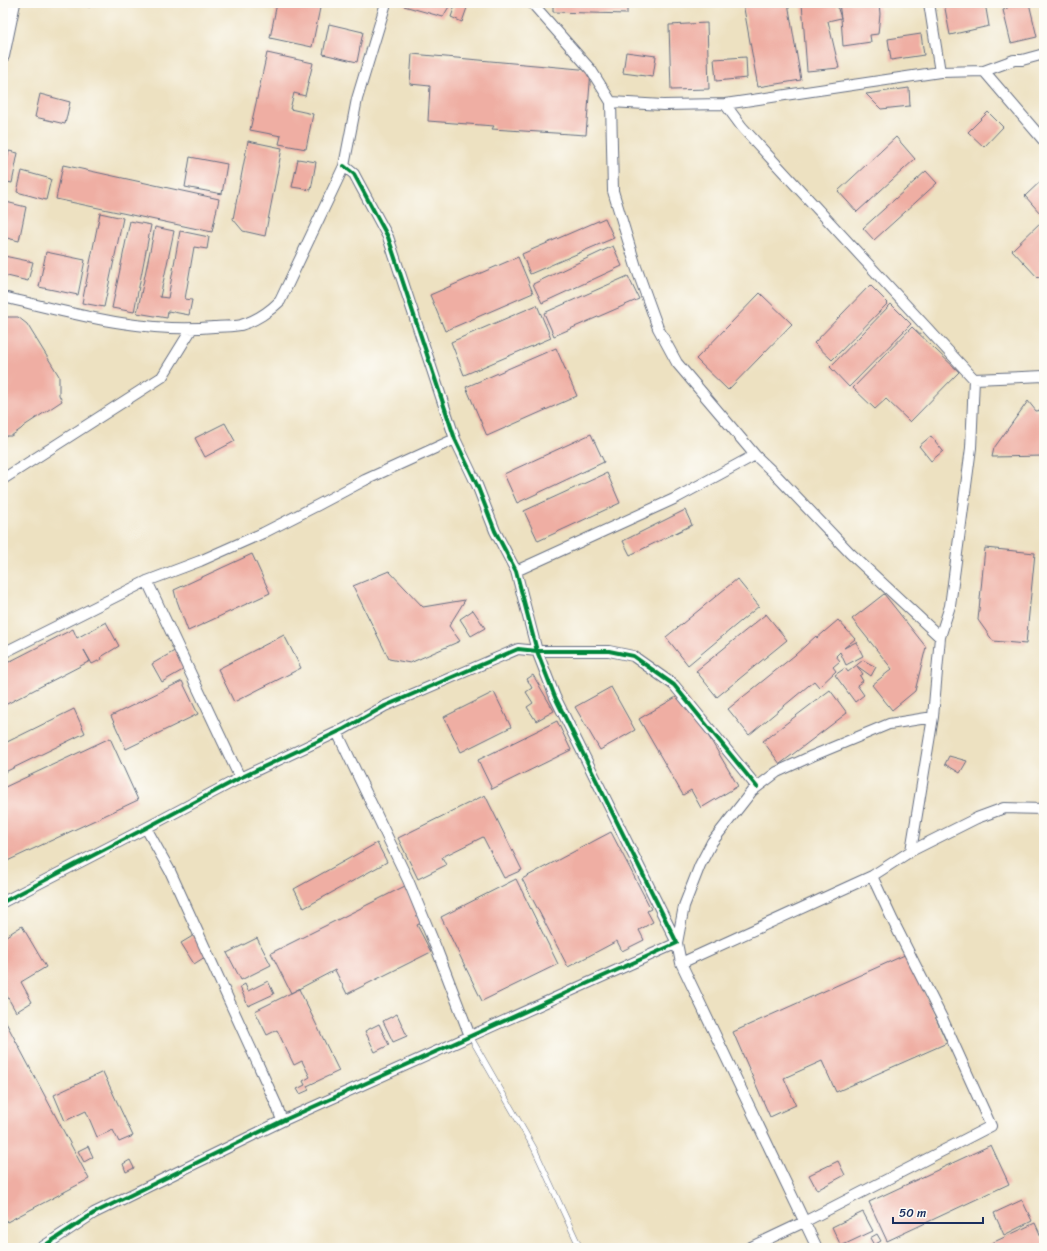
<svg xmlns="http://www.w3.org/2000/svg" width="1047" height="1251" font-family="Sriracha,sans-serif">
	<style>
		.building { fill: #efaea3 }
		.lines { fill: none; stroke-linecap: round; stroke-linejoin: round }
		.service-casing { stroke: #646d81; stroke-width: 6 }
		.minor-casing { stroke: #646d81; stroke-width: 12 }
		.tertiary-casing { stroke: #646d81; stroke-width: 14 }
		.service { stroke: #fff; stroke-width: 5 }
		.minor { stroke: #fff; stroke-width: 10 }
		.tertiary { stroke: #fff; stroke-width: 12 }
		.cycleway-casing { stroke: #fdfcf7; stroke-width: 6 }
		.cycleway { stroke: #00873e; stroke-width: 4 }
	</style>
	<rect width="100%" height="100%" fill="#fdfcf7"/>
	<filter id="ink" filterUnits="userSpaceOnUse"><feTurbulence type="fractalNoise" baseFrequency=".025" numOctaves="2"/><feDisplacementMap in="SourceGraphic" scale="8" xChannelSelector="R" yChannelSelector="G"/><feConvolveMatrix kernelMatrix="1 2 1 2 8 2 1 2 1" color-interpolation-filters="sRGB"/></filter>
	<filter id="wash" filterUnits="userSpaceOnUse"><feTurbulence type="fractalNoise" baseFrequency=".012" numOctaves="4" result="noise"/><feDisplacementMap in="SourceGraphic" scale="16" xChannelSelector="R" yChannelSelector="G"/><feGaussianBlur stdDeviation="0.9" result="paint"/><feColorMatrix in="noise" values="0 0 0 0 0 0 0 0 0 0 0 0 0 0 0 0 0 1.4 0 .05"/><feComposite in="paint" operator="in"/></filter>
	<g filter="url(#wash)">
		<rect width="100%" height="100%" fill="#ede1c1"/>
		<g id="blocks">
			<path class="building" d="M69,3H91L90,7Z
				M277,3H321L312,47L270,38Z
				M406,3H451L443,17L404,6Z
				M456,3H463L468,5L462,22L451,17Z
				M553,3H627V14L553,12Z
				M743,3H788L801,80L758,87Z
				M802,3H836L841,18L839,3H879L880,14L878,34L870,35L871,42L843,46L841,18L828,21L839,68L807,71Z
				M944,3H985L989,26L950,35Z
				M1006,3H1029L1037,37L1011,43L1003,10L1007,9Z
				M707,23L709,89L671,90L669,25Z
				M329,24L363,32L357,62L323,54Z
				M921,34L924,55L891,60L888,39Z
				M626,52L656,56L653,77L623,73Z
				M267,53L313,63L305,96L294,93L290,109L313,114L306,149L279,144L281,136L250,130Z
				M412,54L591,70L586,135L492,129L494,126L428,121L430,86L410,84Z
				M746,57L747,78L716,81L714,59Z
				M909,88L910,106L881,109L866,94Z
				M40,94L70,102L65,124L35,117Z
				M988,112L1003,127L984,147L968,132Z
				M896,137L915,159L857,212L838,191Z
				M248,141L282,148L265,236L243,231L233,219Z
				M9,151L18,153L12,183L3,181Z
				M190,157L227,164L222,194L185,187Z
				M298,159L316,162L311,190L292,187Z
				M63,165L219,199L212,232L56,199Z
				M22,171L51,179L46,200L17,192Z
				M926,171L937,183L874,240L863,228Z
				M1044,178V210L1040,213L1025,196Z
				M6,202L26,207L19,241L3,237V215Z
				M100,213L123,218L104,307L82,303Z
				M605,218L614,238L530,274L522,254Z
				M1044,219V272L1038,278L1012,250Z
				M130,221L151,225L134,312L112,308Z
				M155,227L174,231L160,297L168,298L180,231L209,237L207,249L194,247L185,299L192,300L189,315L168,311L167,318L137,313Z
				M613,246L622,266L542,303L533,284Z
				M46,252L85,260L78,295L39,287Z
				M4,256L33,262L28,281L3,275Z
				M518,257L533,293L445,331L430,295Z
				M628,276L639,299L554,336L544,313Z
				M870,285L888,303L832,360L814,343Z
				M760,293L792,324L728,390L696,359Z
				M891,304L911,324L849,387L830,367Z
				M537,305L551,338L464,375L451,342Z
				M7,317H18L27,324L59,376V395L62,401L24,426L21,429L11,436H7L3,438V319Z
				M912,327L959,372L910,422L886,399L875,409L853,388Z
				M556,348L577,396L487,436L466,387Z
				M1028,401L1036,411L1044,410V456L992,457L994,448Z
				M225,423L235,441L205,457L195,438Z
				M591,434L604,462L517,503L504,474Z
				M931,436L943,451L931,461L919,446Z
				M607,473L620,503L538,541L524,511Z
				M685,510L692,525L630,555L623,541Z
				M985,548L1035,553L1026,644L993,641L978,620Z
				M252,554L270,593L188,631L176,598L174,590Z
				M389,571L423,607L465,600L449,626L460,641L410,663L389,659L353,586Z
				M737,579L759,606L688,665L666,637Z
				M884,594L926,647L915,691L892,710L872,685L892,669L852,619Z
				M473,610L485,628L471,636L460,619Z
				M766,614L787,640L717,697L696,671Z
				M838,620L855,639L844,648L856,642L863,656L846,665L840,652L836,656L840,661L833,667L836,671L819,687L814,681L749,735L728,709L795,655L816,636L817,638Z
				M106,622L119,646L101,657L102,659L92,664L84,650L90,661L3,706V665L73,629L77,638Z
				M284,635L301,668L234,702L218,669Z
				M178,649L188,667L162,682L152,664Z
				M863,660L876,667L871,676L857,666L863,674L860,676L863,681L857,685L864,695L855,702L835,675L845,668L848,672Z
				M533,675L554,711L536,721L527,707L533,703L526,692L532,688L527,679Z
				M182,681L198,714L126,749L111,716Z
				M611,687L635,730L600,750L575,707Z
				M830,690L847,713L780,764L763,741Z
				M494,692L511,727L461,752L444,717Z
				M683,693L738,786L701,808L691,790L683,795L639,719Z
				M74,709L85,733L3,773V744Z
				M557,721L571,750L492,789L478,760Z
				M110,738L138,800L3,863V788Z
				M949,756L967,761L960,773L945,764Z
				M485,795L522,870L504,878L483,837L442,857L446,865L418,879L398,838Z
				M611,832L651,909L647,911L653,922L639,930L644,940L622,951L617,941L568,967L522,879Z
				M377,843L387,862L304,908L294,889Z
				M516,879L558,964L482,1001L441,917Z
				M405,886L423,922L417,925L431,952L347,994L335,970L291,993L271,953Z
				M22,926L46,967L21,982L32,1002L16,1012L3,989V938Z
				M196,934L208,955L194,964L181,943Z
				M257,938L271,965L241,980L227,953Z
				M907,954L947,1043L836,1092L822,1061L784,1078L796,1105L770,1117L733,1032Z
				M268,981L274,994L248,1006L240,987L245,984L248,991Z
				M299,989L339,1071L307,1086L309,1090L300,1094L297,1089L305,1085L303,1081L310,1077L302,1061L294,1065L277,1030L267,1035L255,1011Z
				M397,1014L407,1036L393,1042L383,1021Z
				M3,1017L89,1179L7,1222L3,1215Z
				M379,1024L389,1045L375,1052L365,1031Z
				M103,1072L133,1136L119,1142L113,1130L97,1137L86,1111L65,1121L54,1095Z
				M991,1145L1009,1184L887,1241L869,1202Z
				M88,1146L93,1157L84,1162L78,1151Z
				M130,1160L134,1168L126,1172L123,1164Z
				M838,1161L845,1175L817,1190L809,1175Z
				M1022,1200L1032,1221L1004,1235L994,1213Z
				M863,1212L873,1231L841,1246L832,1227Z
				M1035,1223L1044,1243V1248H981Z
				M877,1234L881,1241L874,1245L870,1238Z"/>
		</g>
	</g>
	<g filter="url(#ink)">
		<use href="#blocks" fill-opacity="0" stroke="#646d81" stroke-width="1"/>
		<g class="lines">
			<defs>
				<path id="service" d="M470,1036L534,1148L580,1248"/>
				<path id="minor" d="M532,3L591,70L611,102L613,191L636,267L658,328L677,363L755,455L775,474L850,553L940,637
					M929,3L940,72
					M984,71L1044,141
					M611,102L663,105L725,104L940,72L984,71L1014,60H1022L1044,54
					M725,104L742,127L974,379L971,448L950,606L940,637L933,717L911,851
					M3,297C72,313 142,334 214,327C223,326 233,327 241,325C255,321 270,311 280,301L344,166L357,99L386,3
					M974,379L1044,376
					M3,479L162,377L191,330
					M516,571L674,499L755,455
					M147,581L240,778
					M3,653L147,581L200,561L263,533L318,505L365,480L455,439
					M337,732L408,880L437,950L470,1036
					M146,828L170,871L277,1106L282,1121
					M3,902L146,828L240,778L344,729L385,706L518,649L537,651H609L633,656L674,685L757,787
					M681,963L872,876L911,851L977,818L1004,808L1044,809
					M41,1248L94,1213L282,1121L677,943L555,697L537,651L516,571L495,531L477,485L455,439L388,237L354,174L344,166
					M749,1248L804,1222L991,1126L943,1020L893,921L872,876
					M817,1248L681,963L677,943L684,906L700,865L712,842L752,791L777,772L812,756L889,724L933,717"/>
				<path id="tertiary" d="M3,56L14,3"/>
			</defs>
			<use href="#service" class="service-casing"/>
			<use href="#minor" class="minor-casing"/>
			<use href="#tertiary" class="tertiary-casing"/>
			<use href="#service" class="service"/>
			<use href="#minor" class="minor"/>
			<use href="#tertiary" class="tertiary"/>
			<defs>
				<path id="cycleway" d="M3,902L146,828L240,778L344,729L385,706L518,649L537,651H609L633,656L674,685L757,787
					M41,1248L94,1213L282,1121L677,943L555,697L537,651L516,571L495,531L477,485L455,439L388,237L354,174L344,166"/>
			</defs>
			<use href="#cycleway" class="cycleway-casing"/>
			<use href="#cycleway" class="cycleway"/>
		</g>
	</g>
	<rect width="1047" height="1251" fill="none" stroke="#fdfcf7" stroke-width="16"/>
	<path d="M893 1217v6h90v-6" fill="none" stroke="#1b2f5e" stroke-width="2"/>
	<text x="899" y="1217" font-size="12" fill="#1b2f5e" stroke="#fdfcf7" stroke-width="3" paint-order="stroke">50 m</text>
</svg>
